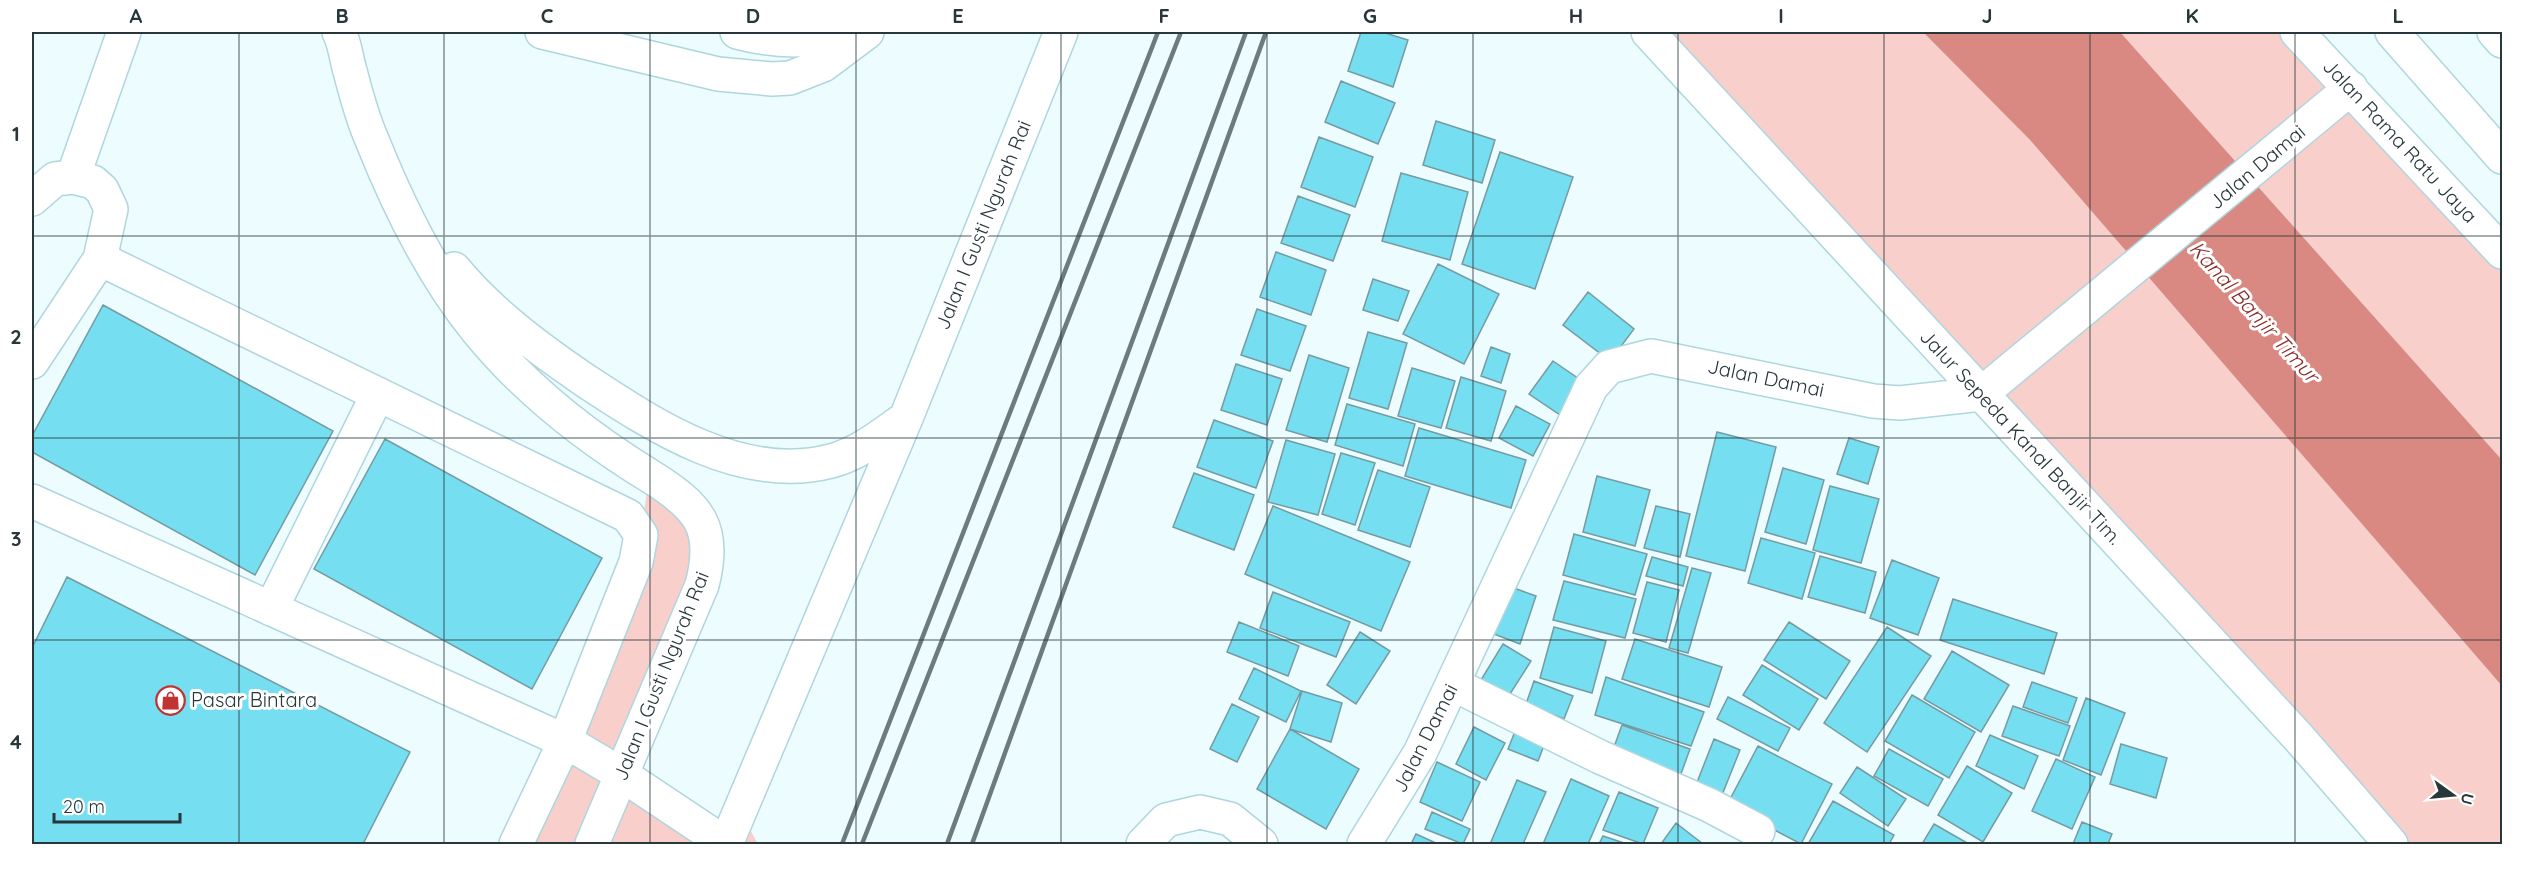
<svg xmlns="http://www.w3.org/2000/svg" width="2534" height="876" font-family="Quicksand,sans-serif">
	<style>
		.green { fill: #f8cfca }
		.water { fill: #d98981 }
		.building { fill: #76def1; stroke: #759ba2; stroke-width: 1.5 }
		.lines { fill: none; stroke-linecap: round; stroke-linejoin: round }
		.minor-casing { stroke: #afd6de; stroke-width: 36 }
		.major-casing { stroke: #afd6de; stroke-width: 36 }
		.minor { stroke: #fff; stroke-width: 33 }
		.major { stroke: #fff; stroke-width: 33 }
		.rail { stroke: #6b7b7e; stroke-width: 4.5 }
		.grid { fill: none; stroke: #27373a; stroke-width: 1.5; stroke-opacity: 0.55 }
		.labels { text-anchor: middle; stroke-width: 6; stroke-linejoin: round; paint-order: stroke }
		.street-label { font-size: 20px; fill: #27373a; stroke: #fff }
		.poi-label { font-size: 20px; fill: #27373a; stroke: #fff; text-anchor: start }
		.water-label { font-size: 21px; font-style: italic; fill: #882927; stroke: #fff }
		.neatline { fill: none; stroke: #27373a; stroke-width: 2 }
		.grid-label { font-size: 20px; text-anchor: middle; font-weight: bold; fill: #27373a }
	</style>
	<rect width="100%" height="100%" fill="#ecfcff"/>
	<path class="green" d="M1649,32H1923L2030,140L2502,686V844H2391Z
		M2120,32H2297L2502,252V460Z
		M649,476L705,530L621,774L726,844L739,810L758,844H516L641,535Z"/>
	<path class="water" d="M1923,32H2120L2502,460V686L2030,140Z"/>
	<path class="building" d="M1361,32H1382L1408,40L1393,87L1348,71Z
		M1341,81L1395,103L1378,144L1325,122Z
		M1436,121L1495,140L1482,183L1423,165Z
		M1319,137L1373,157L1355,207L1301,187Z
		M1500,152L1573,177L1535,289L1462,264Z
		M1401,173L1468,192L1450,260L1382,241Z
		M1298,196L1350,215L1333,261L1281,243Z
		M1276,252L1326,270L1311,315L1260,297Z
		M1438,264L1499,294L1464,364L1403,334Z
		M1373,279L1409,291L1398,321L1363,310Z
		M1588,292L1634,329L1610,361L1563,325Z
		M103,305L333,431L255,575L32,452V436Z
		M1257,309L1306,326L1290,371L1241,355Z
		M1368,332L1407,343L1388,409L1349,398Z
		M1491,347L1510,354L1501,383L1481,376Z
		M1309,355L1349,368L1327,442L1286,430Z
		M1553,361L1585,383L1563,417L1529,394Z
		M1236,364L1282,379L1267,425L1221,410Z
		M1412,368L1455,381L1441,428L1398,416Z
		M1461,377L1506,391L1491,441L1446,428Z
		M1347,404L1415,424L1403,466L1335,445Z
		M1516,406L1550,424L1533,456L1499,438Z
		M1214,420L1273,441L1256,488L1197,467Z
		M1419,428L1526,460L1511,508L1405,476Z
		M1717,432L1776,447L1745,571L1686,556Z
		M1849,438L1879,447L1868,484L1837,474Z
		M385,439L602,558L532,689L314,569Z
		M1286,440L1335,454L1318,515L1268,502Z
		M1341,453L1375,463L1355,525L1322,514Z
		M1783,468L1824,480L1806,544L1765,532Z
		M1378,470L1430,487L1410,547L1358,530Z
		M1194,473L1254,495L1234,550L1173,527Z
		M1597,476L1650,490L1635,546L1583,532Z
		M1830,486L1879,499L1861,563L1813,550Z
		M1273,506L1410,562L1381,631L1245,574Z
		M1656,506L1690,514L1680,557L1644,548Z
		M1574,534L1647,554L1635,595L1563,575Z
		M1761,538L1815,553L1802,599L1748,583Z
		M1820,556L1876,572L1865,613L1808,597Z
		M1652,557L1688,567L1683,586L1646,576Z
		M1892,560L1939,578L1918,635L1870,618Z
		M1692,568L1711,573L1688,653L1669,648Z
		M67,577L410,752L363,844H32V648Z
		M1564,581L1636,599L1625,638L1553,620Z
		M1647,582L1679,590L1666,642L1633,633Z
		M1511,587L1536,596L1520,644L1494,634Z
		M1273,592L1350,622L1336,657L1260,628Z
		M1953,599L2057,633L2044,674L1940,640Z
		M1239,622L1299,646L1288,676L1227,652Z
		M1789,622L1850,661L1826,699L1764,660Z
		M1554,627L1606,641L1592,693L1540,678Z
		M1887,627L1931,656L1867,752L1824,723Z
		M1360,632L1390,651L1356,704L1327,685Z
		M1635,639L1722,667L1709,707L1622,679Z
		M1503,644L1531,661L1503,705L1476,688Z
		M1952,651L2009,685L1981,732L1924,699Z
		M1762,665L1818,699L1799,730L1743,695Z
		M1254,668L1301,691L1286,722L1239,699Z
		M1606,677L1704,712L1691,746L1595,715Z
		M1534,681L1573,696L1564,719L1526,704Z
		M2032,682L2077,698L2068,723L2023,707Z
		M1302,691L1342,703L1331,742L1290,729Z
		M1912,695L1975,732L1949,778L1885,741Z
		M1728,697L1790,728L1778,751L1717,719Z
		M2086,698L2125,713L2101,775L2063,760Z
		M1232,704L1259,717L1237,762L1210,749Z
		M2013,706L2070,726L2059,756L2002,736Z
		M1518,724L1548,735L1538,761L1508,749Z
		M1622,725L1690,749L1678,782L1610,758Z
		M1474,727L1505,743L1486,780L1456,764Z
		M1290,729L1359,769L1326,829L1257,789Z
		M1990,735L2038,756L2024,789L1976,766Z
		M1714,739L1740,750L1720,800L1694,790Z
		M2121,744L2167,758L2156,798L2110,784Z
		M1758,746L1832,784L1801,844L1727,805Z
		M1889,749L1943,779L1928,806L1874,776Z
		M2056,759L2095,777L2072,829L2032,811Z
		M1437,762L1480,782L1462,821L1420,802Z
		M1967,766L2012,793L1983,842L1938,815Z
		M1857,767L1906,799L1888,826L1840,793Z
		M1571,779L1609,796L1588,844H1543Z
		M1517,780L1546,792L1523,844H1497L1491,842Z
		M1619,792L1658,808L1643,844L1603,830Z
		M1833,801L1894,835L1889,844H1808Z
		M1432,812L1470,829L1463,844L1425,829Z
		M2082,822L2112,834L2108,844H2073Z
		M1676,823L1703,844H1661Z
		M1934,824L1969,844H1922Z
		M1416,834L1438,844H1411Z
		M1603,836L1627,844H1599Z"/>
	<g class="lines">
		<defs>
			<path id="minor" d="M1648,32L2299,738L2391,844
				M2297,32L2502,252
				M2392,32L2502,157
				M2494,32L2502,41
				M73,177L124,32
				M32,199L55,179L73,177L93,182L102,190L111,209L100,259L32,362
				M100,259L628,516L641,535L636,562L565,741L516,844
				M32,501L565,741L621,774L726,844
				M271,609L378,394
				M1453,684L1600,757L1709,805L1758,831
				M1143,844L1166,820L1200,812L1230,819L1261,844
				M1364,844L1420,753L1591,387L1609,367L1651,356L1873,401L1900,403L1981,394L2351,88"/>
			<path id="major" d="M339,32C345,43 346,58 350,71C356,94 362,118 372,140C398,205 432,275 477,330C524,388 589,439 653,478C699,507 717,528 702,585L592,844
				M542,32L718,74L772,79L790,78L823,65L867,32
				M737,32C771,41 808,44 842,32
				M454,269C490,313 539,349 586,381C656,427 743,484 831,461C859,454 883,434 906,418
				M726,844L906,418L1061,32"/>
		</defs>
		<use href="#minor" class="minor-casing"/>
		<use href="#major" class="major-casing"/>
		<use href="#minor" class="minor"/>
		<use href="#major" class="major"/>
		<path class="rail" d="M842,844L1158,32
			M862,844L1181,32
			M947,844L1246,32
			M972,844L1266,32"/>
	</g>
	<path class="grid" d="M239,32V844M444,32V844M650,32V844M856,32V844M1061,32V844M1267,32V844M1473,32V844M1678,32V844M1884,32V844M2090,32V844M2295,32V844M32,236H2502M32,438H2502M32,640H2502"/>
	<defs>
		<symbol id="shop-ring" viewBox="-11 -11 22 22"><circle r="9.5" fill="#fff" stroke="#c13233" stroke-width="1.5"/><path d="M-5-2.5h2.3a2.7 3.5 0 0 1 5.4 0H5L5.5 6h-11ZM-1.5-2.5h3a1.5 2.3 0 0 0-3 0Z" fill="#c13233"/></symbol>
	</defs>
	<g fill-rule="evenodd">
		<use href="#shop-ring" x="154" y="684" width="33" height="33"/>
	</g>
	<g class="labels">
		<g class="street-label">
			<text transform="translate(2400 141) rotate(47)" y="7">Jalan Rama Ratu Jaya</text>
			<text transform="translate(2257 167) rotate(-40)" y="7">Jalan Damai</text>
			<text transform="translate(983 225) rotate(-68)" y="7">Jalan I Gusti Ngurah Rai</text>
			<text transform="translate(1766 378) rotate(12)" y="7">Jalan Damai</text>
			<text transform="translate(2021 437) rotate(47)" y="7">Jalur Sepeda Kanal Banjir Tim.</text>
			<text transform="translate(661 676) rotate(-68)" y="7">Jalan I Gusti Ngurah Rai</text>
			<text transform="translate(1425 738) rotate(-63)" y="7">Jalan Damai</text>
		</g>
		<g class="poi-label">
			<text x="191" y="707">Pasar Bintara</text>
		</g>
		<g class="water-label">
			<text transform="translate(2254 312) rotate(48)" y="7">Kanal Banjir Timur</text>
		</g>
	</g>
	<rect width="2534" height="876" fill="none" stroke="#ffffff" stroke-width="66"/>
	<g transform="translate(2453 795) rotate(105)" stroke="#ffffff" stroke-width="4.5" paint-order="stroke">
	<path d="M0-4.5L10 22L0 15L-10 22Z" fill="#27373a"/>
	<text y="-9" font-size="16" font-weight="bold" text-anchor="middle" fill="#27373a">U</text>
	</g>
	<path d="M54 813v9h126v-9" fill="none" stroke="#27373a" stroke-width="3"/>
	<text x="63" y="813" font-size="18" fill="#27373a" stroke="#ffffff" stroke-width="4.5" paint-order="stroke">20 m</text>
	<rect x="33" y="33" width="2468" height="810" class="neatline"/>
	<g class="grid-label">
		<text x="136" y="23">A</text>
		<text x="342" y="23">B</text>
		<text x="547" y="23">C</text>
		<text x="753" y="23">D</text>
		<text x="958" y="23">E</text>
		<text x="1164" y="23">F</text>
		<text x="1370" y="23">G</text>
		<text x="1576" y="23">H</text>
		<text x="1781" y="23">I</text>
		<text x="1987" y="23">J</text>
		<text x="2192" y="23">K</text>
		<text x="2398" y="23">L</text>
		<text x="16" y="141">1</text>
		<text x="16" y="344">2</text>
		<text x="16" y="546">3</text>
		<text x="16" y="749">4</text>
	</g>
</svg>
